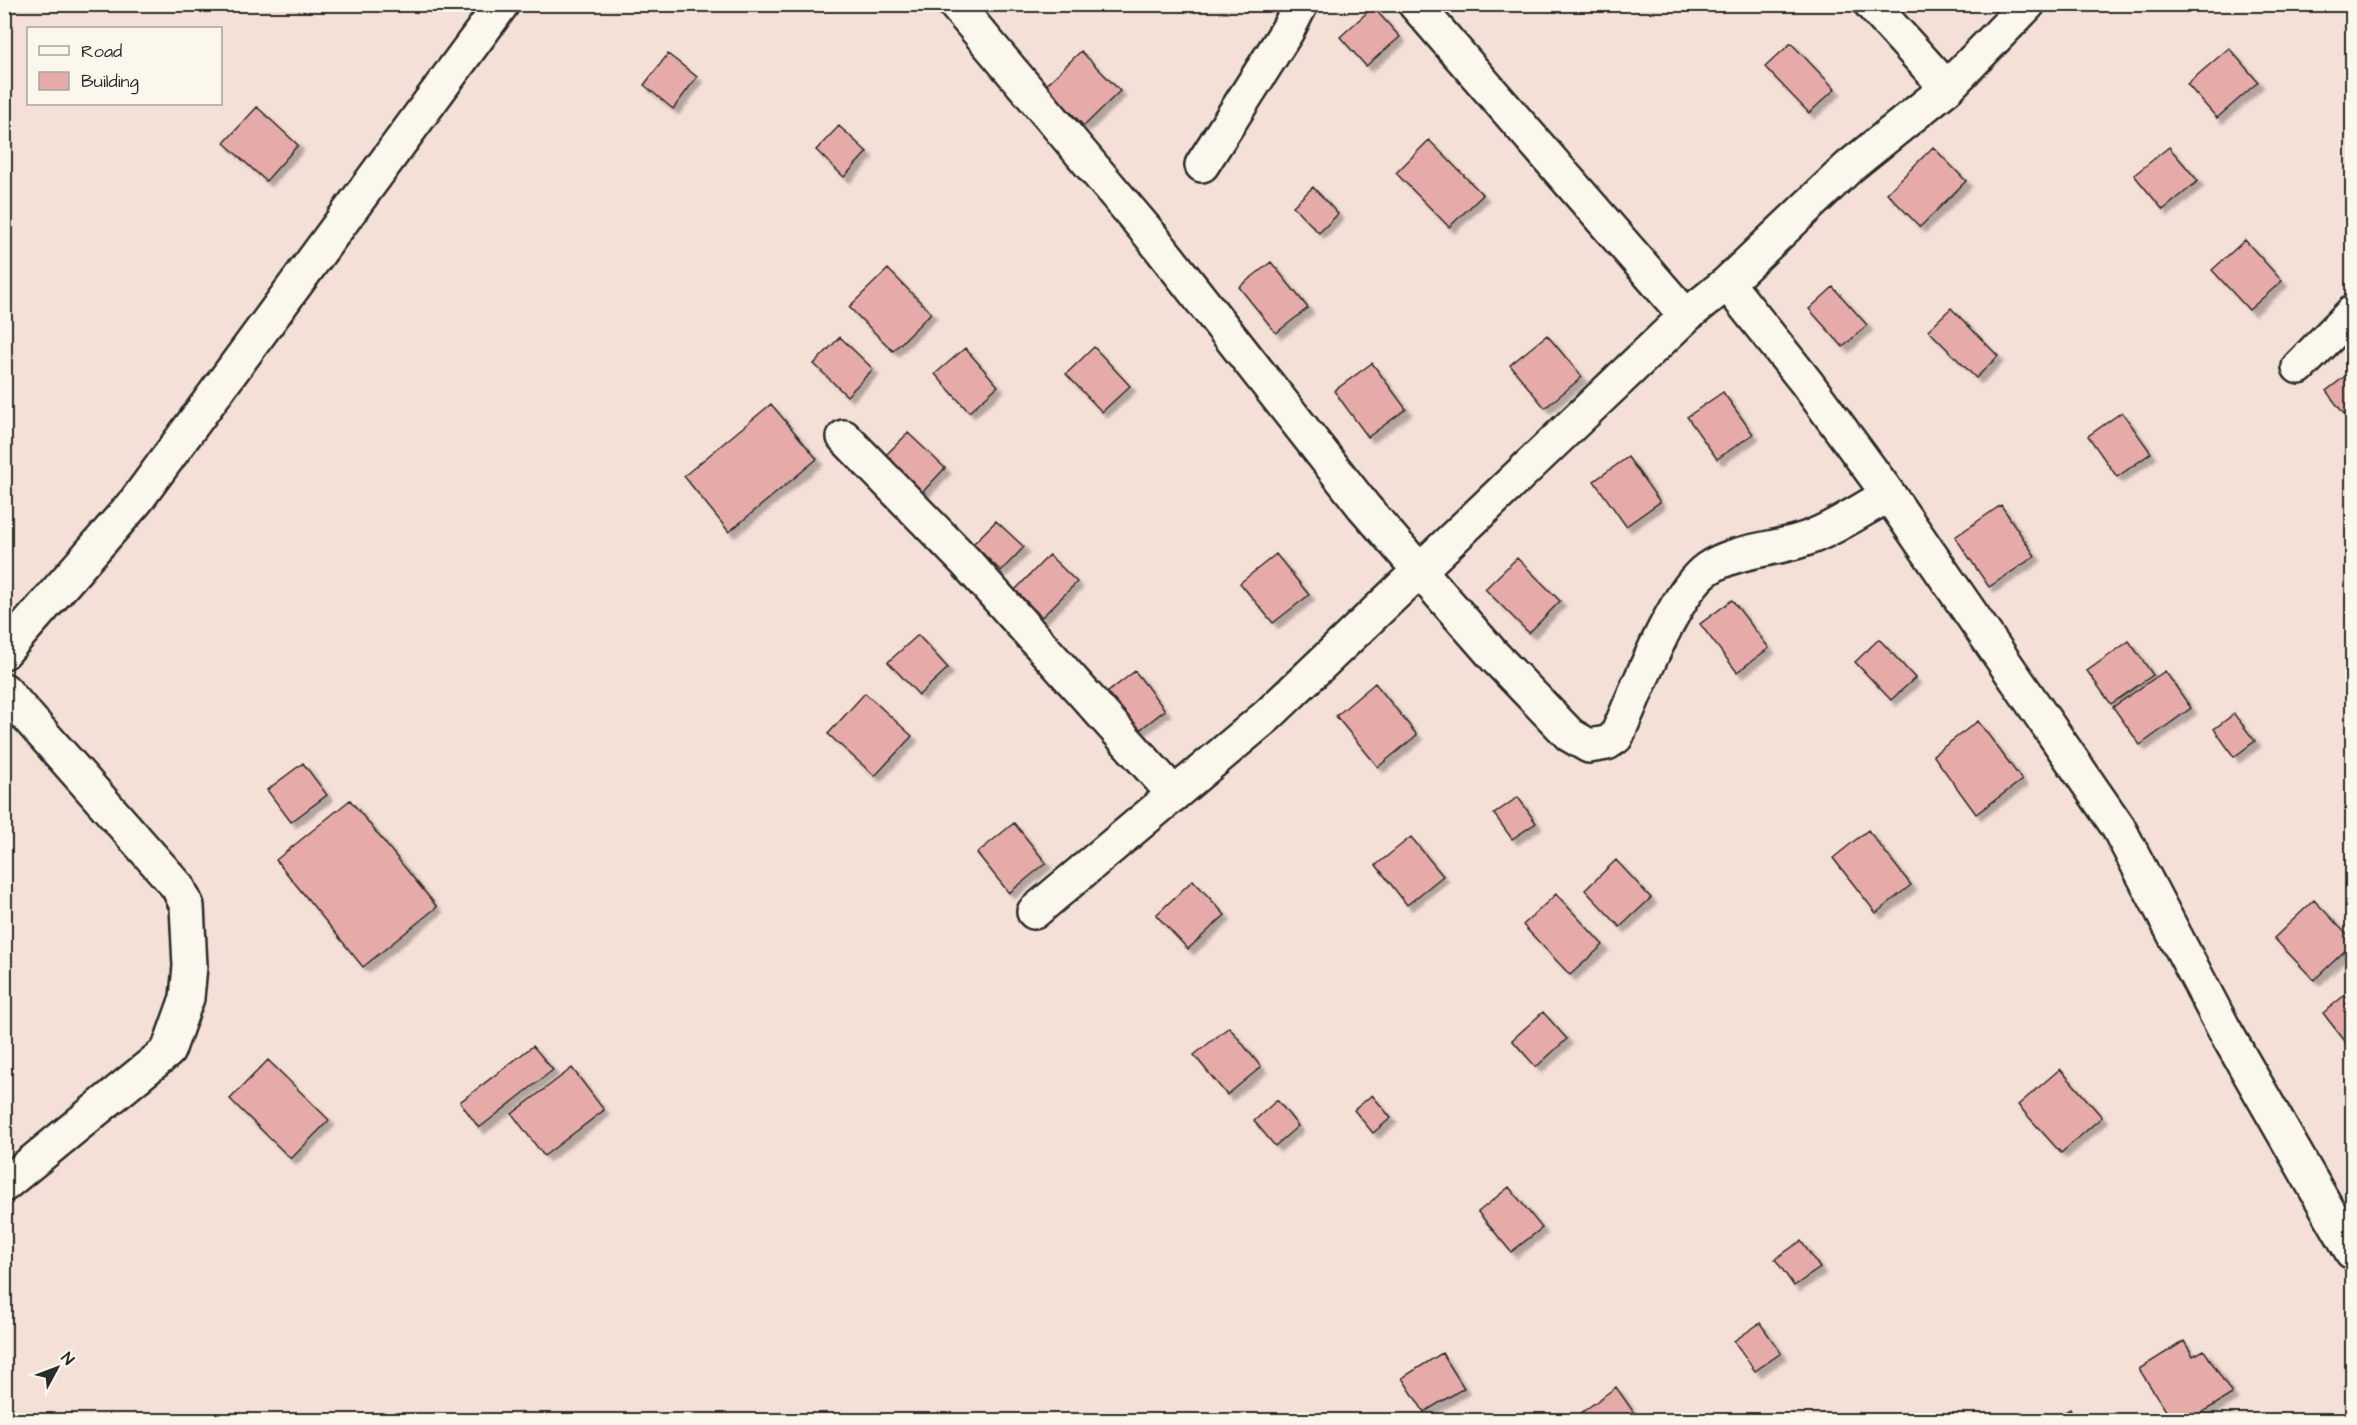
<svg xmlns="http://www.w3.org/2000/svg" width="2357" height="1425" font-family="'Architects Daughter',sans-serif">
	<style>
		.building { fill: #e6aba8; stroke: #2b2b2b; stroke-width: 1.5; filter: url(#shadow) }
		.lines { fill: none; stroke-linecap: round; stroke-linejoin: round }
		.minor-casing { stroke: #2b2b2b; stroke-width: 38 }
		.minor { stroke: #fbf7ec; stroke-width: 33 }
	</style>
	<defs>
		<filter id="shadow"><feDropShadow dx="5.5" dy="5.5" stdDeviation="1.5" flood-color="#0004"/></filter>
	</defs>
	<rect width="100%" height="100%" fill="#f5e0d8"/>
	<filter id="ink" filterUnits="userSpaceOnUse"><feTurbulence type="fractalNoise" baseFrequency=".0167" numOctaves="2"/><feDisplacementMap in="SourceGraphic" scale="12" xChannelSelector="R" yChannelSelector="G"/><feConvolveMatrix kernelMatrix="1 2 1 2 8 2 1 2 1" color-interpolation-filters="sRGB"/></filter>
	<g filter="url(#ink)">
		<path class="building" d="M1373,7L1400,37L1366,66L1340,37Z
			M1791,43L1835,89L1809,113L1765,67Z
			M2229,48L2258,82L2217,118L2187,84Z
			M1081,51L1120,91L1084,126L1045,86Z
			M668,54L697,77L673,109L644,85Z
			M257,107L298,145L266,181L224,143Z
			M839,126L867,152L844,177L816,150Z
			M1429,140L1483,195L1449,227L1396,173Z
			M1933,147L1966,181L1920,227L1887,193Z
			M2169,147L2198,181L2163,210L2134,175Z
			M1313,187L1338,214L1319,233L1293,206Z
			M2245,240L2282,281L2249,310L2212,270Z
			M1271,262L1308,308L1276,333L1239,287Z
			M888,269L931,313L893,351L849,307Z
			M1833,287L1867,325L1843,347L1809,309Z
			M1951,308L1998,356L1976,378L1928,330Z
			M1547,335L1582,377L1545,408L1510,365Z
			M840,337L873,369L847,396L814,364Z
			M1094,347L1130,386L1102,412L1066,374Z
			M965,348L998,386L969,412L935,374Z
			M1372,363L1406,409L1368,437L1334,391Z
			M2352,371V424L2326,391Z
			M1723,392L1753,434L1717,459L1687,417Z
			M771,404L817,459L729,532L684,476Z
			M2122,412L2151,453L2117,477L2088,436Z
			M908,433L945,468L917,498L879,462Z
			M1628,457L1660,502L1626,526L1594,481Z
			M2001,505L2035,556L1989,587L1955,537Z
			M996,521L1024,547L1001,571L973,544Z
			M1276,554L1309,595L1273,623L1240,583Z
			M1049,555L1077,582L1042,617L1015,590Z
			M1517,558L1560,601L1529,633L1485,589Z
			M1732,600L1769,648L1737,672L1700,624Z
			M918,635L948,668L919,695L888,662Z
			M1879,639L1915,678L1891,700L1855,662Z
			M2129,641L2153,675L2111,704L2087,671Z
			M1135,671L1165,710L1133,735L1103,696Z
			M2165,671L2191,708L2140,745L2113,707Z
			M1375,683L1417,735L1378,767L1336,716Z
			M865,693L912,736L875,776L828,734Z
			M2234,714L2255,741L2234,757L2214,729Z
			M1978,721L2022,780L1976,814L1933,755Z
			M303,763L327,795L291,822L267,790Z
			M1518,797L1536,823L1512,839L1494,814Z
			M350,800L437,907L363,967L276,860Z
			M1014,823L1046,863L1009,893L977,853Z
			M1868,830L1911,885L1876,913L1833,858Z
			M1411,837L1443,876L1407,905L1376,865Z
			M1616,860L1651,898L1620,927L1585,890Z
			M1193,880L1225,915L1188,949L1156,915Z
			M1556,894L1603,945L1570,975L1523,925Z
			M2314,900L2352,940V944L2314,980L2274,938Z
			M2352,989V1050L2323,1013Z
			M1543,1012L1567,1039L1536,1067L1512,1040Z
			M1229,1027L1261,1067L1227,1095L1194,1055Z
			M533,1046L553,1070L479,1128L460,1102Z
			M268,1060L329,1120L291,1159L230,1099Z
			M572,1068L604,1110L544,1156L512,1114Z
			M2060,1069L2102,1117L2061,1153L2018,1105Z
			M1372,1095L1391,1118L1373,1133L1354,1110Z
			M1277,1100L1298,1126L1275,1146L1254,1121Z
			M1509,1187L1542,1228L1511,1252L1478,1212Z
			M1801,1241L1820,1268L1794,1286L1775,1259Z
			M1760,1323L1781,1353L1755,1371L1734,1341Z
			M2184,1341L2193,1356L2204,1350L2232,1394L2190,1420H2172L2139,1369Z
			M1442,1353L1464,1388L1424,1412L1402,1378Z
			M1616,1387L1637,1417L1633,1420H1581L1577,1416Z
			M2070,1409L2076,1420H2051Z"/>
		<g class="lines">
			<defs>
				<path id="minor" d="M955,4L1151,236L1364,507L1495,657L1570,735L1589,746L1607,743L1616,737C1635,696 1673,593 1707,569C1733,551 1770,550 1799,541C1830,532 1860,510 1889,495
					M1415,4L1686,316L1727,283L1806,382L1889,495L2118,827L2224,1029L2352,1252
					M1871,4L1947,88
					M1202,165L1287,31L1301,4
					M1727,283L1849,167L1947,88L2028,4
					M2299,367L2352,313
					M844,437L965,561L1174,794
					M4,652L136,501L502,4
					M4,690L178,887L187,906L190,966L187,998L168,1051L4,1185
					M1034,912L1267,716L1686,316"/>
			</defs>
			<use href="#minor" class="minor-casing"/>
			<use href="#minor" class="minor"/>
		</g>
	</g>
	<rect width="2357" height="1425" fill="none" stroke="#fbf7ec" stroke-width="24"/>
	<rect x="12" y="12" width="2333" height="1401" fill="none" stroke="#2b2b2b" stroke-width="2" filter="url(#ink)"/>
	<rect x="27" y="27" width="195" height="78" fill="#fbf7ec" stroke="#a8a59f" stroke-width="1.5"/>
	<rect x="39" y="46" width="30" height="9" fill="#fbf7ec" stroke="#a8a59f" stroke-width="1.5"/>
	<text x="81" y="57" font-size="18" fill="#2b2b2b">Road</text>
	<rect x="39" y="72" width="30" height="18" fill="#e6aba8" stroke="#a8a59f" stroke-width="1.5"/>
	<text x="81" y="87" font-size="18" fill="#2b2b2b">Building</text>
	<g transform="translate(57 1368) rotate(49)" stroke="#fbf7ec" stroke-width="4.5" paint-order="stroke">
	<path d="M0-4.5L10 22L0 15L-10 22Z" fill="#2b2b2b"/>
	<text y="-9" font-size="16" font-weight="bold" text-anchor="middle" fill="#2b2b2b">N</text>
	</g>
</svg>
